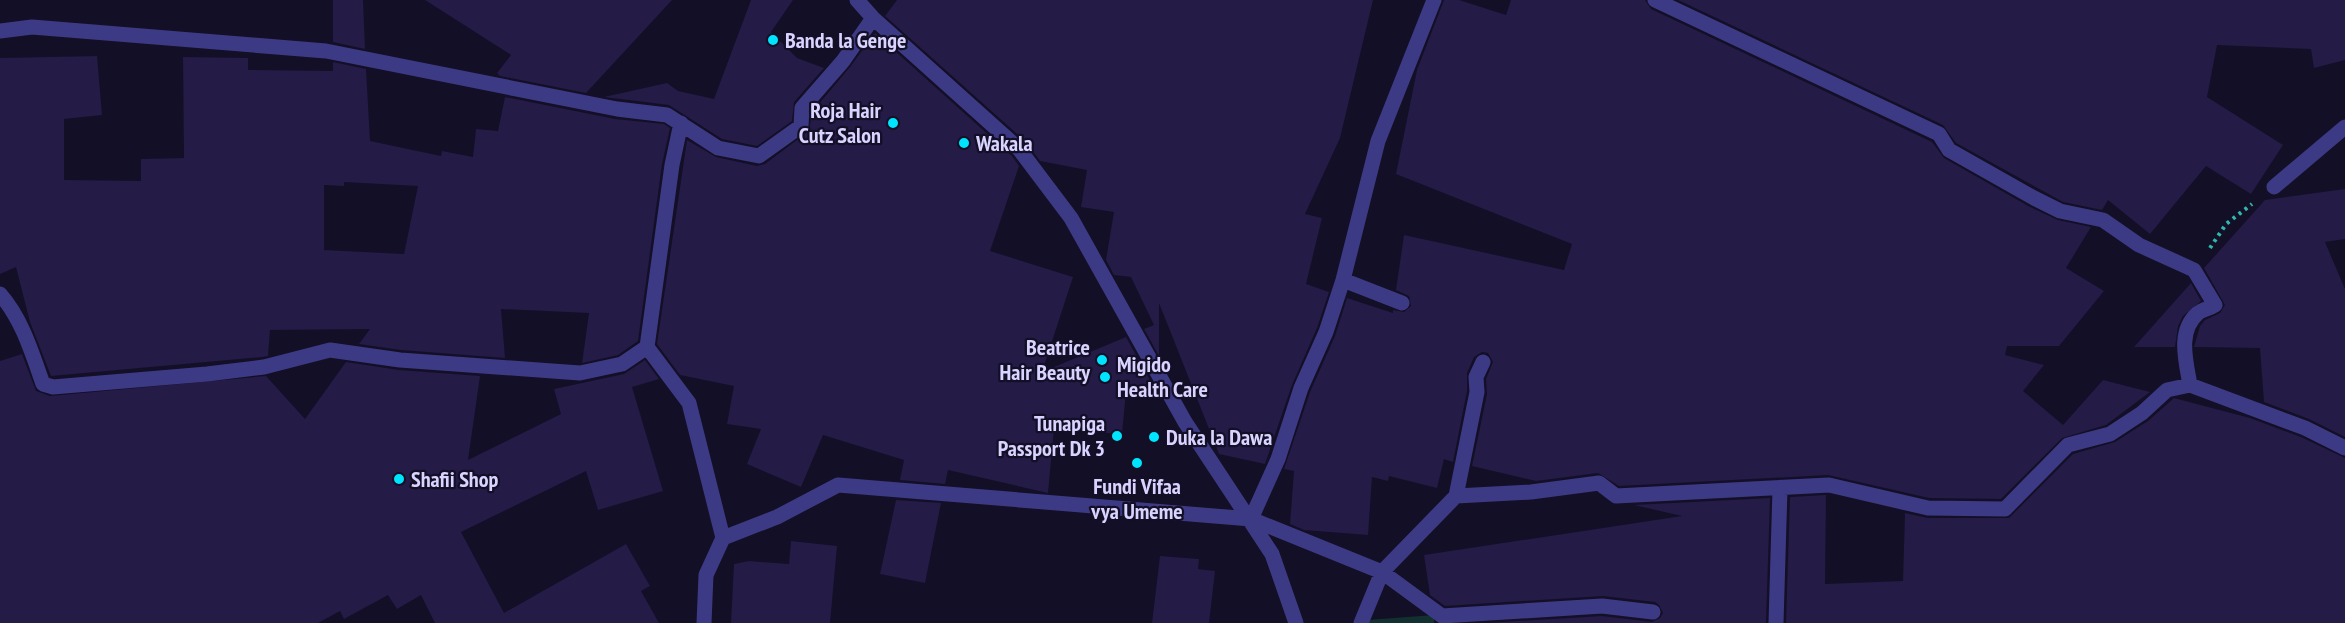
<svg xmlns="http://www.w3.org/2000/svg" width="2345" height="623" font-family="'PT Sans Narrow',sans-serif">
	<style>
		.green { fill: #12302f }
		.building { fill: #241b47; fill-rule: evenodd }
		.lines { fill: none; stroke-linecap: round; stroke-linejoin: round }
		.path { stroke: #2fb8b0; stroke-width: 4; stroke-dasharray: 3 4.5; stroke-linecap: butt }
		.minor { stroke: #3d3a85; stroke-width: 15 }
		.poi-dot { fill: #00e5ff; stroke: #130f26; stroke-width: 2 }
		.labels { text-anchor: middle; stroke-width: 4.5; stroke-linejoin: round; paint-order: stroke }
		.poi-label { font-size: 22px; font-weight: bold; fill: #d9d4ff; stroke: #130f26; text-anchor: start }
	</style>
	<rect width="100%" height="100%" fill="#130f26"/>
	<path class="green" d="M1434,615V623H1366L1367,620Z"/>
	<path class="building" d="M333,0H363L365,49L333,42Z
		M425,0H672L586,93L500,76L497,73L511,55Z
		M751,0H793L771,32L797,58L824,68L794,102L792,121L757,146L722,139L669,105L604,97L667,83L678,91L714,99Z
		M897,0H1373L1340,138L1305,214L1322,218L1306,284L1329,292L1317,328L1292,385L1265,464L1219,454L1159,303V356L1144,329L1154,325L1131,277L1114,275L1106,260L1114,212L1081,207L1087,170L1040,161L1026,142L885,16Z
		M1444,0H1459L1506,15L1511,0H1645L1651,9L1932,142L1944,158L2030,207L2058,220L2091,227L2066,268L2104,291L2059,346H2007L2005,355L2044,365L2023,391L2063,425L2103,380L2150,392L2106,425L2062,438L2001,499L1929,498L1828,475L1619,486L1598,473L1536,481L1472,466L1487,394L1486,379L1493,362L1488,353L1482,352L1474,357L1467,373V391L1453,462L1444,459L1437,488L1389,476L1388,481L1372,477L1368,535L1304,530L1290,524L1294,471L1284,469L1310,392L1335,336L1347,298L1393,313V310L1404,312L1411,306L1409,296L1396,290L1404,235L1564,270L1572,244L1396,174L1417,70Z
		M1678,0H2345V60L2314,68L2311,49L2217,45L2207,97L2283,145L2251,194L2206,166L2150,234L2108,200L2102,210L2063,202L1956,143L1943,125Z
		M875,33L1012,156L1019,166L990,251L1073,277L1042,372L1126,337L1151,382L1126,392L1122,434L1054,429L1048,493L948,470L945,484L900,480L904,460L823,435L801,487L747,464L761,429L727,424L734,386L680,375L657,344L687,140L716,157L757,166L765,164L809,131L812,112L850,67Z
		M97,56L102,115L64,119V180L141,181V159L184,158L183,57L248,58V70L333,71V62L366,69L370,141L441,156L442,151L473,157L476,129L498,131L505,97L615,119L664,124L670,128L662,164L638,341L618,355L582,363L589,313L501,309L505,358L401,350L359,344L370,329L270,330L268,356L262,357L51,376L30,322L16,267L0,274V58ZM344,182L418,186L404,254L324,250V185L344,186Z
		M2345,189V239L2325,242L2345,289V437L2309,419L2264,402L2260,348L2194,347L2200,326L2205,320L2220,313L2225,305L2204,268L2265,200Z
		M2191,283L2201,301L2183,316L2178,326L2175,347H2134Z
		M22,354L36,391L50,396L266,376L305,419L346,362L399,370L480,376L468,460L561,414L554,389L624,374L645,360L659,379L632,387L663,491L598,510L586,471L461,532L504,613L626,544L650,586L641,591L659,623H435L421,595L397,609L388,595L344,619L340,611L318,623H0V361Z
		M2174,398L2250,418L2301,437L2345,458V623H1786L1790,497L1826,495L1825,584L1903,581L1905,513L1928,518H2009L2073,454L2115,442L2148,421Z
		M1770,498L1766,623H1486L1602,616L1652,622L1660,618L1663,613L1659,605L1655,602L1603,596L1445,606L1430,595L1424,555L1682,516L1634,505Z
		M896,500L941,503L925,583L880,574Z
		M791,541L837,546L830,623H731L734,564L749,561L789,564Z
		M1160,556L1199,559L1198,569L1215,571L1209,623H1152Z"/>
	<g class="lines">
		<path class="path" d="M2210,248L2226,224L2252,204"/>
		<path class="minor" d="M857,0L873,18L1019,149L1071,218L1185,422L1272,554L1296,623
			M1655,0L1939,134L1949,150L2034,198L2060,211L2103,220L2139,245L2194,270L2215,305C2209,309 2203,309 2198,313C2177,331 2186,361 2190,385L2305,428L2345,448
			M0,31L32,27L326,51L617,109L667,115L718,148L759,156L801,126L802,108L843,61L873,18
			M681,123L672,165L647,347L689,403L723,538
			M2274,187L2345,127
			M1343,280L1402,303
			M0,294C22,319 32,353 43,384L53,387L207,374L264,367L330,350L400,360L580,373L622,364L647,347
			M1456,496L1531,492L1599,483L1616,496L1829,485L1928,508L2005,509L2068,445L2110,434L2142,413L2167,390L2190,385
			M1251,519L1278,459L1301,388L1326,332L1343,280L1378,141L1434,0
			M704,623L706,575L723,538L777,517L838,485L1251,519L1382,572L1442,616L1602,606L1653,612
			M1361,623L1382,572L1456,496L1477,392L1476,377L1483,362
			M1776,623L1780,489"/>
	</g>
	<g class="poi-dot">
		<circle cx="773" cy="40" r="6"/>
		<circle cx="893" cy="123" r="6"/>
		<circle cx="964" cy="143" r="6"/>
		<circle cx="1102" cy="360" r="6"/>
		<circle cx="1105" cy="377" r="6"/>
		<circle cx="1117" cy="436" r="6"/>
		<circle cx="1154" cy="437" r="6"/>
		<circle cx="1137" cy="463" r="6"/>
		<circle cx="399" cy="479" r="6"/>
	</g>
	<g class="labels">
		<g class="poi-label">
			<text x="785" y="48">Banda la Genge</text>
			<text x="881" y="118" text-anchor="end">Roja Hair<tspan x="881" dy="25">Cutz Salon</tspan></text>
			<text x="976" y="151">Wakala</text>
			<text x="1090" y="355" text-anchor="end">Beatrice<tspan x="1090" dy="25">Hair Beauty</tspan></text>
			<text x="1117" y="372">Migido<tspan x="1117" dy="25">Health Care</tspan></text>
			<text x="1105" y="431" text-anchor="end">Tunapiga<tspan x="1105" dy="25">Passport Dk 3</tspan></text>
			<text x="1166" y="445">Duka la Dawa</text>
			<text x="411" y="487">Shafii Shop</text>
			<text x="1137" y="494" text-anchor="middle">Fundi Vifaa<tspan x="1137" dy="25">vya Umeme</tspan></text>
		</g>
	</g>
</svg>
